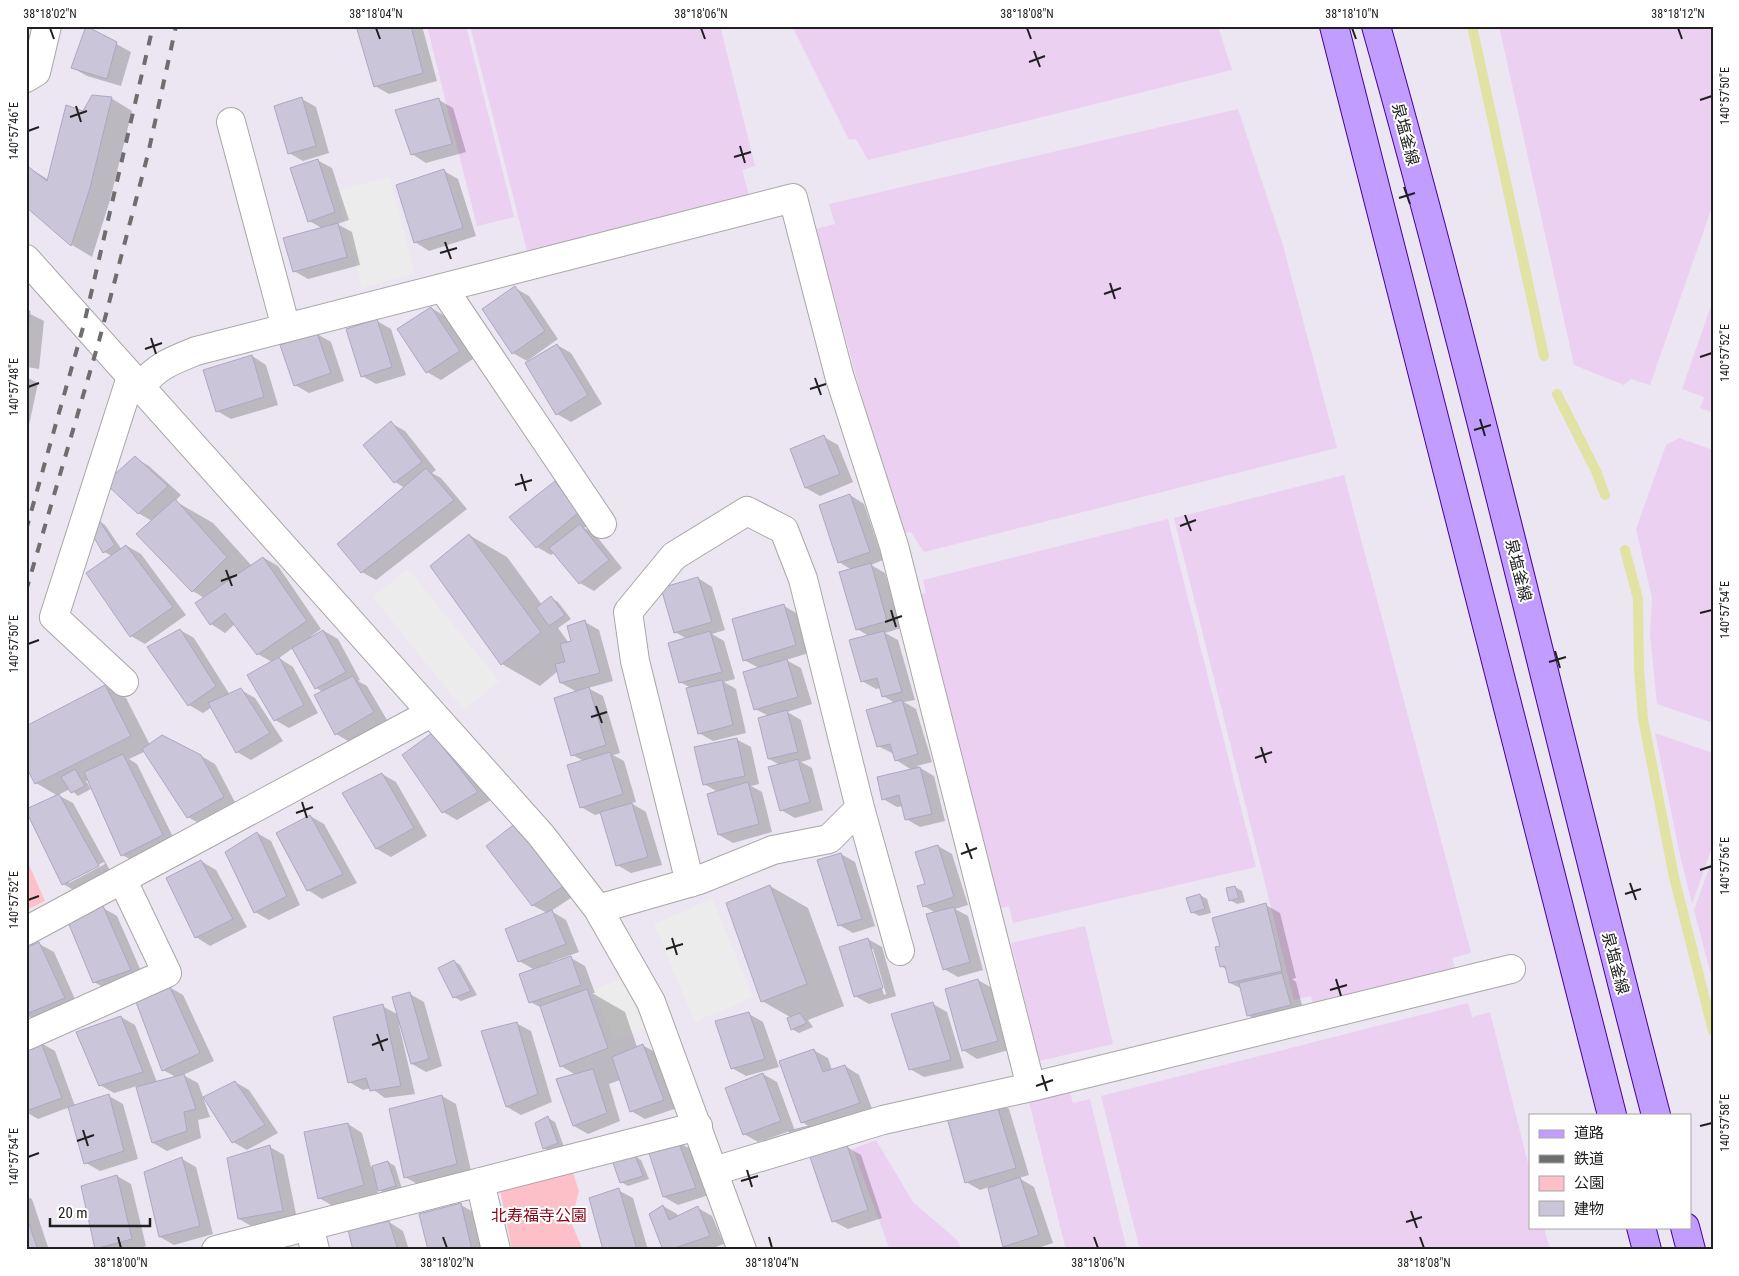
<svg xmlns="http://www.w3.org/2000/svg" width="1739" height="1276" font-family="'Roboto Condensed','Noto Sans JP',sans-serif">
	<style>
		.farmland { fill: #ecd0f1 }
		.park { fill: #fec0c8 }
		.parking { fill: #ececec }
		.shadow { fill: #0003; fill-rule: evenodd }
		.lines { fill: none; stroke-linecap: round; stroke-linejoin: round }
		.stream { stroke: #e1e2a3; stroke-width: 10 }
		.building { fill: #cac5d8; stroke: #ada7c4 }
		.minor-casing { stroke: #a7a7a7; stroke-width: 30 }
		.major-casing { stroke: #47009c; stroke-width: 30 }
		.minor { stroke: #fff; stroke-width: 28 }
		.major { stroke: #c09dff; stroke-width: 28 }
		.rail { stroke: #6e6e6e; stroke-width: 4; stroke-dasharray: 10 10; stroke-linecap: butt }
		.ticks { fill: none; stroke: #202020; stroke-width: 2 }
		.labels { text-anchor: middle; stroke-width: 4; stroke-linejoin: round; paint-order: stroke }
		.street-label { font-size: 16px; fill: #202020; stroke: #fff }
		.park-label { font-size: 16px; fill: #890314; stroke: #fff }
		.neatline { fill: none; stroke: #202020; stroke-width: 2 }
		.ticks-label { font-size: 12px; text-anchor: middle; fill: #202020 }
	</style>
	<rect width="100%" height="100%" fill="#ebe6f1"/>
	<path class="farmland" d="M427,26H466L514,217L477,226Z
		M470,26H720L755,166L742,170L749,195L527,251Z
		M792,26H1218L1232,70L868,160L856,139L849,140Z
		M1499,26H1713V204L1650,385L1631,379L1624,385L1574,365Z
		M1238,109L1282,242L1337,448L924,552L911,532L899,534L816,229L835,224L829,204Z
		M1713,300V413L1700,408L1704,397L1682,389Z
		M1679,438L1713,450V723L1657,704L1650,635L1652,598L1636,529L1666,445Z
		M1344,475L1471,953L1452,958L1455,968L1313,1005L1311,996L1294,1000L1174,518Z
		M1168,519L1256,867L1013,923L1009,906L996,910L917,595L926,593L923,580Z
		M1655,733L1713,753V845L1692,904L1680,855Z
		M1713,857V983L1694,910Z
		M1085,926L1113,1044L1039,1061L1011,943Z
		M1468,1003L1472,1017L1490,1012L1530,1171V1227H1544L1550,1250H1140L1101,1096Z
		M1070,1092L1073,1103L1090,1099L1127,1250H1066L1029,1102Z
		M876,1140L913,1202L958,1241L961,1250H890L853,1149Z"/>
	<path class="park" d="M26,858L45,901L26,910Z
		M573,1173L579,1191L571,1222L582,1248L576,1250H512L500,1190Z"/>
	<path class="parking" d="M389,177L415,274L362,288L337,191Z
		M408,569L499,681L464,710L373,597Z
		M712,899L753,997L695,1022L654,924Z
		M623,978L644,1029L614,1041L594,990Z"/>
	<path class="shadow" d="M358,26H422L437,81L389,94L375,86Z
		M87,28L131,52L121,86L87,76L73,68Z
		M111,98L132,111L110,200L92,257L72,245L26,205V166L49,180L84,112Z
		M302,99L316,107L329,153L303,161L289,153Z
		M439,100L453,108L466,152L426,163L412,154Z
		M317,160L332,168L349,220L337,224L352,232L360,265L308,279L294,271L322,228L309,221Z
		M444,171L458,179L476,236L429,251L415,242Z
		M515,288L529,296L558,339L527,361L513,353Z
		M431,308L445,316L473,359L441,380L427,372Z
		M26,312L44,321L39,369L26,367Z
		M377,321L391,329L406,375L376,384L362,376Z
		M317,334L331,342L344,381L309,393L295,385Z
		M557,345L571,353L602,404L571,422L557,414Z
		M252,356L266,365L278,405L231,419L217,411Z
		M26,377L38,383L26,439Z
		M391,423L405,431L436,470L432,473L441,478L467,509L376,580L362,572L405,488L395,482L365,445Z
		M824,437L838,445L853,482L820,496L806,488L791,449Z
		M135,458L149,466L181,495L175,501L213,523L252,566L264,558L278,566L321,629L311,636L312,638L324,631L338,639L360,680L358,681L367,686L387,720L350,742L336,734L323,692L316,688L293,648L279,658L293,667L318,713L289,728L275,720L272,662L258,654L235,624L225,633L211,624L197,603L204,598L193,591L138,534L152,521L138,513Z
		M555,482L569,490L592,521L584,528L594,533L622,568L594,591L580,583L555,552L551,555L537,547Z
		M850,495L864,504L883,560L871,565L885,573L901,628L885,633L898,640L915,700L904,702L916,709L932,762L917,766L934,776L945,821L920,827L906,819L903,806L897,807L883,799L912,770L896,760L894,754L878,746L895,703L883,696L881,688L876,689L862,681L869,636L857,629L852,570L839,562Z
		M99,521L105,525L122,550L127,546L141,554L186,615L145,644L131,636L112,556L104,552Z
		M469,535L507,557L542,605L551,598L558,602L571,619L558,628L569,643L573,642L585,622L599,630L613,681L588,688L603,696L620,753L613,755L624,761L636,802L631,803L646,812L662,865L631,873L617,865L602,813L595,815L581,807L584,761L572,755L577,692L561,683L558,671L540,686L502,664Z
		M698,578L712,587L725,630L712,634L724,641L735,679L724,682L736,689L746,733L713,741L699,733L691,688L680,682L687,639L675,632Z
		M784,606L798,614L809,653L786,660L801,668L812,704L787,712L801,720L811,759L801,762L812,768L823,810L795,818L781,810L780,765L769,759V716L755,709L759,668L744,660Z
		M180,630L194,638L230,695L241,690L255,698L283,741L251,760L237,752L212,707L203,713L189,705Z
		M105,686L126,698L150,745L201,756L215,764L237,806L202,825L188,817L146,751L129,759L137,764L176,843L137,863L122,855L89,779L86,781L91,789L78,796L70,789L58,795L73,803L112,874L77,892L63,884L58,796L36,783ZM104,862L105,864L69,883V880Z
		M432,735L446,743L491,800L457,820L443,812Z
		M736,739L751,747L759,784L751,786L762,792L772,832L733,843L719,835L718,792L704,784Z
		M382,774L396,782L427,836L391,857L377,849L344,793Z
		M310,816L324,824L357,883L322,899L308,890Z
		M516,824L577,894L551,911L566,920L579,952L551,962L552,964L571,958L585,966L595,993H592L625,1012L637,1047L642,1045L657,1053L677,1108L645,1119L631,1111L620,1080L609,1084L620,1121L588,1134L574,1126L576,1075L561,1066L542,1008L530,1002L535,970L519,961L547,913L532,905Z
		M257,833L271,841L300,905L269,920L255,912Z
		M938,846L952,854L968,905L955,909L968,916L983,970L958,977L944,969L936,913L924,906L927,884Z
		M841,854L855,862L875,926L853,933L839,925Z
		M201,861L216,870L247,927L210,946L196,937Z
		M770,886L808,908L844,1006L808,1020L813,1027L799,1033L792,1029V1018L762,1001Z
		M1235,887L1242,891L1245,902L1237,904L1230,900Z
		M1200,895L1207,899L1211,913L1199,916L1192,912Z
		M1266,905L1280,913L1296,978L1292,979L1296,982L1304,1013L1262,1024L1248,1015L1242,989L1230,983L1227,970L1221,966Z
		M103,908L117,916L144,978L108,990L94,982Z
		M868,939L882,947L896,996L869,1004L855,996ZM870,949H873L886,994L884,995Z
		M39,944L54,952L78,1006L39,1022L26,1015V950Z
		M454,961L460,965L477,995L461,1001L454,997Z
		M978,980L992,988L1012,1049L977,1059L963,1050Z
		M169,987L183,995L214,1061L183,1075L198,1083L210,1117L198,1120L201,1138L167,1151L153,1143L137,1086L114,1093L100,1085L121,1017L135,1025L157,1082L176,1077L163,1070Z
		M410,994L424,1002L442,1066L426,1072L412,1064L401,1025H399L415,1094L385,1098L371,1088L363,1090L349,1082L382,1006L399,1015Z
		M933,1004L947,1012L964,1068L924,1077L910,1069Z
		M749,1014L763,1022L779,1067L746,1076L732,1068Z
		M516,1023L531,1031L552,1102L521,1115L507,1107L483,1032Z
		M41,1043L55,1051L75,1106L109,1096L123,1104L138,1159L100,1171L86,1163L70,1107L38,1119L26,1112V1049Z
		M813,1050L828,1058L832,1070L845,1066L859,1075L873,1111L796,1140L790,1131L758,1142L744,1134L763,1074L777,1082L795,1131L810,1127L802,1122Z
		M235,1082L249,1090L278,1133L247,1150L233,1142Z
		M442,1096L456,1104L471,1171L419,1185L405,1177Z
		M994,1101L1009,1109L1029,1175L1019,1178L1034,1187L1053,1243L1032,1250H1011L1004,1246L989,1187L980,1190L966,1182Z
		M548,1118L555,1122L564,1147L551,1152L544,1148Z
		M348,1124L362,1133L371,1167L388,1162L395,1166L402,1189L386,1194L377,1189L378,1193L333,1206L319,1198Z
		M678,1142L692,1150L709,1195L678,1205L664,1197Z
		M270,1147L284,1155L297,1219L253,1227L239,1219Z
		M847,1147L861,1155L882,1218L848,1229L833,1221Z
		M635,1156L641,1160L649,1179L628,1186L621,1182Z
		M182,1159L196,1167L213,1234L174,1245L160,1237Z
		M117,1176L131,1184L146,1246L134,1250H99L96,1248Z
		M618,1190L633,1198L648,1250H604Z
		M26,1196L32,1199L49,1250H26Z
		M461,1205L475,1213L484,1250H429Z
		M663,1206L677,1214L678,1217L698,1208L712,1216L724,1244L707,1250H664Z
		M389,1222L403,1231L409,1250H354Z"/>
	<g class="lines">
		<path class="stream" d="M1472,26L1544,356
			M1557,394L1596,471L1605,495
			M1625,550L1638,599L1639,669L1643,719L1674,877L1713,1031"/>
	</g>
	<path class="building" d="M86,26L117,42L107,79L71,68Z
		M356,26H411L423,73L374,87Z
		M92,95L112,97L90,188L71,246L26,207V165L47,181L66,105L83,111Z
		M302,97L316,146L288,154L274,106Z
		M439,98L452,144L411,155L395,110Z
		M318,159L335,212L308,222L290,168Z
		M444,169L463,228L414,243L396,185Z
		M338,223L347,257L293,272L283,238Z
		M515,286L545,331L512,354L482,309Z
		M431,307L460,351L426,373L397,329Z
		M26,311H30L26,353Z
		M377,319L392,367L361,377L346,329Z
		M317,333L331,373L294,386L280,345Z
		M557,344L588,395L556,415L525,363Z
		M252,355L264,397L216,412L203,370Z
		M391,421L422,462L394,483L363,445Z
		M824,435L840,474L805,488L790,449Z
		M135,456L168,486L138,514L105,483Z
		M426,468L454,500L361,573L337,544Z
		M555,481L578,513L536,548L509,517Z
		M850,494L870,552L838,563L819,505Z
		M175,499L227,557L192,592L136,534Z
		M99,520L115,545L103,553L89,529Z
		M580,524L609,560L579,584L549,548Z
		M469,534L541,632L501,665L430,566Z
		M126,545L173,607L130,637L86,573Z
		M263,557L307,621L257,655L225,613L210,625L195,603Z
		M871,563L887,621L856,630L839,572Z
		M698,577L712,622L674,633L661,588Z
		M551,596L565,615L549,626L536,608Z
		M784,604L796,645L743,661L732,619Z
		M585,620L600,673L560,683L555,664L565,662L560,644L571,641L567,626Z
		M180,629L216,686L188,706L147,647Z
		M323,630L346,672L315,689L292,648Z
		M710,631L722,672L679,683L668,643Z
		M884,631L902,692L882,697L877,678L861,682L849,640Z
		M279,657L304,705L274,721L247,675Z
		M787,659L798,697L754,710L743,672Z
		M353,676L374,712L335,735L314,695Z
		M722,680L733,725L698,734L686,688Z
		M105,685L131,736L35,784L26,767V726Z
		M589,687L606,745L571,756L554,698Z
		M241,688L270,733L236,753L208,703Z
		M902,700L918,754L895,761L890,744L877,747L866,710Z
		M787,710L798,752L768,759L758,718Z
		M432,733L478,792L442,813L402,755Z
		M162,735L201,755L224,797L187,818L142,749Z
		M737,738L745,776L703,785L694,747Z
		M610,752L623,794L580,808L567,765Z
		M123,754L163,835L121,856L84,772Z
		M798,759L810,802L780,811L768,767Z
		M920,767L932,814L905,820L899,795L882,800L877,777Z
		M75,769L85,786L71,793L61,777Z
		M382,773L414,828L376,849L342,793Z
		M748,782L759,824L718,835L707,794Z
		M59,794L99,866L62,885L26,811V809Z
		M632,803L648,857L616,866L600,812Z
		M310,815L343,874L307,891L276,833Z
		M516,823L564,886L532,906L486,846Z
		M257,832L287,896L254,913L225,852Z
		M938,845L954,897L923,907L917,886L925,884L915,852Z
		M841,853L862,919L838,926L817,860Z
		M201,860L233,919L195,938L166,878Z
		M770,885L807,984L761,1002L726,903Z
		M1235,886L1239,898L1229,901L1226,888Z
		M1200,894L1205,909L1191,913L1186,898Z
		M1266,903L1282,971L1229,983L1225,966L1220,967L1215,947L1220,946L1212,918Z
		M103,906L131,970L93,983L68,922Z
		M954,907L970,962L943,970L926,914Z
		M552,910L566,944L518,962L505,929Z
		M868,938L883,988L854,997L839,947Z
		M39,942L65,998L26,1014V948Z
		M571,956L581,985L529,1003L519,974Z
		M454,960L471,991L453,998L438,968Z
		M1282,973L1291,1005L1247,1016L1239,983Z
		M978,979L998,1041L962,1051L945,989Z
		M169,985L200,1053L162,1071L136,1002Z
		M587,989L608,1048L560,1067L540,1006Z
		M410,992L429,1059L411,1064L392,997Z
		M933,1002L951,1060L909,1070L891,1014Z
		M383,1004L401,1086L370,1091L366,1078L348,1083L333,1017Z
		M749,1012L765,1059L731,1069L715,1021Z
		M800,1013L807,1023L791,1030L787,1018Z
		M121,1016L143,1072L99,1086L76,1032Z
		M517,1022L538,1094L506,1107L481,1031Z
		M41,1042L62,1098L26,1111V1048Z
		M643,1044L664,1100L630,1112L612,1057Z
		M814,1049L823,1072L845,1065L860,1103L801,1123L779,1061Z
		M593,1069L607,1113L573,1126L556,1079Z
		M763,1073L781,1121L743,1135L725,1088Z
		M184,1074L196,1109L184,1112L187,1131L152,1143L136,1087Z
		M235,1081L265,1125L232,1143L203,1097Z
		M109,1094L124,1151L84,1164L68,1107Z
		M442,1095L457,1164L404,1178L389,1109Z
		M995,1099L1016,1168L965,1183L946,1114Z
		M548,1116L558,1143L543,1149L535,1123Z
		M348,1123L364,1185L318,1199L304,1132Z
		M809,1126L812,1135L795,1141L789,1131Z
		M678,1141L696,1188L663,1197L648,1150Z
		M270,1145L283,1211L238,1219L227,1158Z
		M847,1145L868,1210L832,1222L810,1157Z
		M635,1155L643,1176L620,1183L612,1160Z
		M182,1157L200,1226L159,1237L144,1172Z
		M388,1161L396,1186L378,1191L372,1166Z
		M117,1175L132,1239L95,1249L81,1186Z
		M1020,1177L1039,1235L1003,1247L988,1188Z
		M619,1188L637,1250H603L589,1198Z
		M461,1203L472,1250H428L419,1214Z
		M663,1205L669,1220L698,1206L710,1236L669,1250H663L649,1214Z
		M26,1215L38,1250H26Z
		M389,1221L398,1250H353L348,1230Z"/>
	<g class="lines">
		<defs>
			<path id="minor" d="M26,78L36,72L47,26
				M231,122L286,328
				M26,259L541,835L598,909L651,1002L742,1250
				M443,288L602,524
				M140,387C157,366 171,361 196,351L793,198L839,375L894,546L1031,1087
				M124,682L54,617L131,377
				M690,883L635,661L628,612L674,556L747,511L784,530L803,579L860,808L900,951
				M598,909L699,880L773,850L829,839L860,808
				M26,931L431,713
				M26,1036L167,973L123,881
				M714,1171L883,1120L1031,1087L1511,969
				M480,1182L496,1250
				M309,1226L315,1250
				M216,1250L698,1126"/>
			<path id="major" d="M1334,26L1612,1115
				M1376,26C1478,387 1561,752 1656,1115
				M1641,1227L1647,1250
				M1685,1227L1691,1250"/>
		</defs>
		<use href="#minor" class="minor-casing"/>
		<use href="#major" class="major-casing"/>
		<use href="#minor" class="minor"/>
		<use href="#major" class="major"/>
		<path class="rail" d="M26,530L84,324L153,26
			M26,591L99,341L148,154L176,26"/>
	</g>
	<path class="ticks" d="M50,28L54,39M376,28L380,39M701,28L705,39M1027,28L1031,39M1352,28L1356,39M1678,28L1682,39M1034,51L1040,67M1029,62L1045,56M1700,100L1712,96M76,106L81,122M70,117L87,111M28,131L39,127M740,146L745,163M734,157L751,152M1404,187L1410,204M1399,198L1415,193M445,242L451,259M440,253L457,248M1110,283L1115,299M1104,294L1121,288M151,338L156,354M145,349L162,343M1700,357L1712,353M815,378L821,395M28,387L39,383M810,389L826,384M1480,419L1485,436M1474,430L1491,425M521,474L526,491M515,485L532,480M1185,515L1191,531M1180,526L1196,520M226,570L232,586M221,581L237,575M891,610L896,627M1700,613L1712,610M885,622L902,616M28,644L39,640M1555,651L1560,668M1549,662L1566,657M596,706L602,723M591,717L607,712M1261,747L1266,763M1255,758L1272,752M302,802L307,818M296,813L313,807M966,843L972,859M961,854L977,848M1700,870L1712,866M1630,883L1636,900M1625,894L1641,889M28,900L39,896M672,938L677,955M666,949L683,944M1336,979L1341,996M1330,990L1347,985M377,1034L383,1051M372,1045L388,1039M1042,1075L1047,1091M1036,1086L1053,1080M1700,1126L1712,1123M83,1130L88,1146M77,1141L94,1135M28,1157L39,1153M747,1170L752,1187M741,1181L758,1176M1411,1211L1417,1228M1406,1222L1422,1217M118,1237L121,1248M443,1237L447,1248M769,1237L772,1248M1094,1237L1098,1248M1420,1237L1424,1248"/>
	<g class="labels">
		<g class="street-label">
			<text transform="translate(1406 134) rotate(75)" y="6">泉塩釜線</text>
			<text transform="translate(1519 570) rotate(76)" y="6">泉塩釜線</text>
			<text transform="translate(1616 963) rotate(75)" y="6">泉塩釜線</text>
		</g>
		<g class="park-label">
			<text x="539" y="1221">北寿福寺公園</text>
		</g>
	</g>
	<rect width="1739" height="1276" fill="none" stroke="#ffffff" stroke-width="55"/>
	<rect x="1529" y="1114" width="162" height="115" fill="#ffffff" stroke="#a6a6a6"/>
	<rect x="1539" y="1130" width="25" height="8" fill="#c09dff" stroke="#a6a6a6"/>
	<text x="1574" y="1138" font-size="15" fill="#202020">道路</text>
	<rect x="1539" y="1155" width="25" height="8" fill="#6e6e6e" stroke="#a6a6a6"/>
	<text x="1574" y="1164" font-size="15" fill="#202020">鉄道</text>
	<rect x="1539" y="1176" width="25" height="15" fill="#fec0c8" stroke="#a6a6a6"/>
	<text x="1574" y="1188" font-size="15" fill="#202020">公園</text>
	<rect x="1539" y="1201" width="25" height="15" fill="#cac5d8" stroke="#a6a6a6"/>
	<text x="1574" y="1214" font-size="15" fill="#202020">建物</text>
	<path d="M50 1218v8h100v-8" fill="none" stroke="#202020" stroke-width="2.5"/>
	<text x="58" y="1218" font-size="15" fill="#202020" stroke="#ffffff" stroke-width="4" paint-order="stroke">20 m</text>
	<rect x="28" y="28" width="1684" height="1220" class="neatline"/>
	<g class="ticks-label">
		<text x="50" y="18">38°18'02"N</text>
		<text x="376" y="18">38°18'04"N</text>
		<text x="701" y="18">38°18'06"N</text>
		<text x="1027" y="18">38°18'08"N</text>
		<text x="1352" y="18">38°18'10"N</text>
		<text x="1678" y="18">38°18'12"N</text>
		<text transform="translate(1725 96) rotate(-90)" y="4">140°57'50"E</text>
		<text transform="translate(14 131) rotate(-90)" y="4">140°57'46"E</text>
		<text transform="translate(1725 353) rotate(-90)" y="4">140°57'52"E</text>
		<text transform="translate(14 387) rotate(-90)" y="4">140°57'48"E</text>
		<text transform="translate(1725 610) rotate(-90)" y="4">140°57'54"E</text>
		<text transform="translate(14 644) rotate(-90)" y="4">140°57'50"E</text>
		<text transform="translate(1725 866) rotate(-90)" y="4">140°57'56"E</text>
		<text transform="translate(14 900) rotate(-90)" y="4">140°57'52"E</text>
		<text transform="translate(1725 1123) rotate(-90)" y="4">140°57'58"E</text>
		<text transform="translate(14 1157) rotate(-90)" y="4">140°57'54"E</text>
		<text x="121" y="1267">38°18'00"N</text>
		<text x="447" y="1267">38°18'02"N</text>
		<text x="772" y="1267">38°18'04"N</text>
		<text x="1098" y="1267">38°18'06"N</text>
		<text x="1424" y="1267">38°18'08"N</text>
	</g>
</svg>
